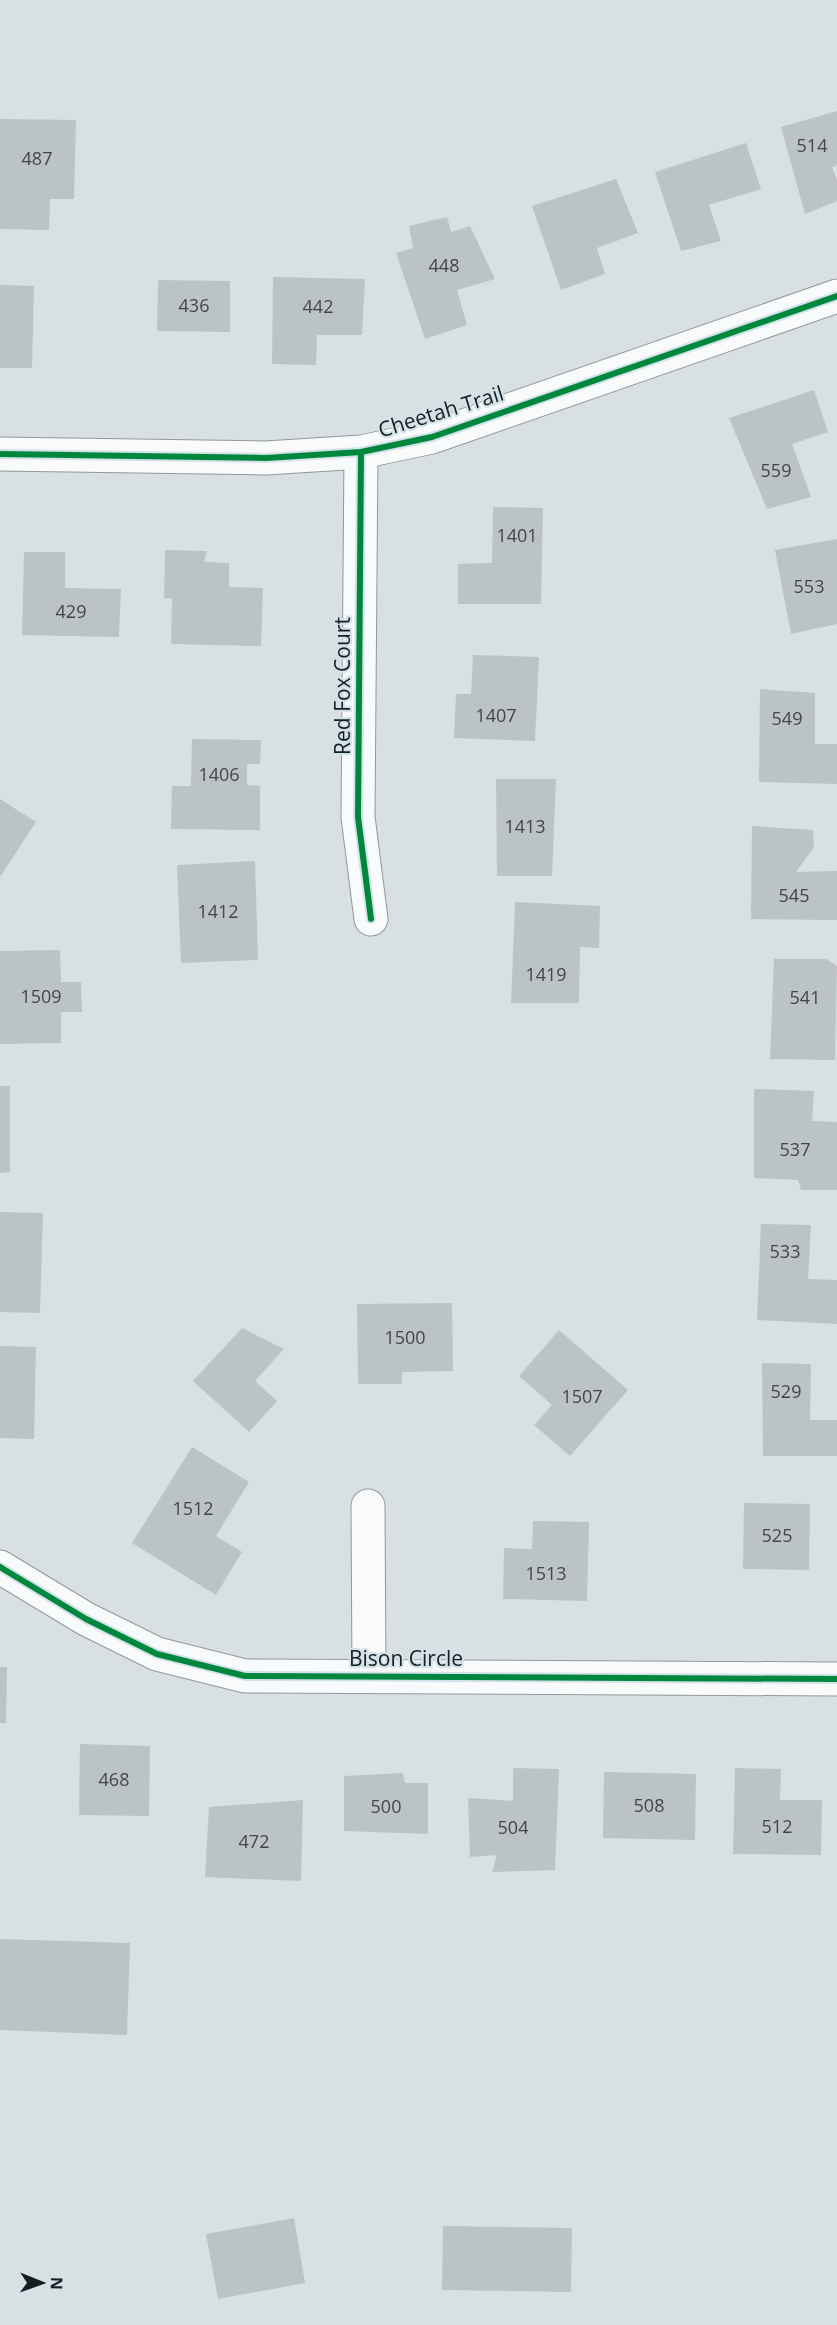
<svg xmlns="http://www.w3.org/2000/svg" width="837" height="2325" font-family="'Open Sans',sans-serif">
	<style>
		.building { fill: #bcc3c6 }
		.lines { fill: none; stroke-linecap: round; stroke-linejoin: round }
		.minor-casing { stroke: #92989a; stroke-width: 35 }
		.minor { stroke: #f9fafb; stroke-width: 33 }
		.cycleway-casing { stroke: #d3e2e8; stroke-width: 10 }
		.cycleway { stroke: #00873e; stroke-width: 6 }
		.labels { text-anchor: middle; stroke-width: 4.5; stroke-linejoin: round; paint-order: stroke }
		.number-label { font-size: 18px; fill: #41464a }
		.street-label { font-size: 21px; fill: #181d20; stroke: #d3e2e8 }
	</style>
	<rect width="100%" height="100%" fill="#d8e0e3"/>
	<path class="building" d="M837,111V165L832,167L837,180V201L805,214L781,127Z
		M0,119L76,120L74,199H50L49,230L0,229Z
		M746,143L761,189L709,205L721,241L681,251L655,172Z
		M616,179L638,233L597,248L605,274L561,290L532,206Z
		M447,217L451,232L470,226L495,279L457,290L467,325L425,339L396,253L413,248L409,226Z
		M273,277L365,279L362,335H317L316,365L272,364Z
		M158,280L230,281V332L157,331Z
		M0,285L34,286L32,368H0Z
		M814,390L828,432L792,444L811,497L767,509L729,418Z
		M493,507L543,508L541,604H458V564L492,563Z
		M837,539V624L791,634L775,550Z
		M165,550L207,551L204,562L229,563V587L263,588L261,646L171,644L172,598H164Z
		M24,552H65V588L121,589L119,637L22,635Z
		M473,655L539,657L535,741L454,738L456,694H471Z
		M760,689L815,693V744H837V784L759,782Z
		M192,739L261,740L260,764H247V785L260,786V830L171,829L172,786H191Z
		M496,779H556L552,876H497Z
		M0,799L36,822L0,877Z
		M752,826L813,830L814,847L796,872L837,871V920L751,919Z
		M255,861L258,960L181,963L177,865Z
		M515,902L600,906L599,948L580,947L579,1003H511Z
		M60,950L61,982H81L82,1012H61V1043L0,1044V951Z
		M774,959H826L837,966L835,1060L770,1059Z
		M0,1086H10V1172L0,1173Z
		M754,1089L814,1091L812,1121L837,1122V1190H801L798,1180L754,1178Z
		M0,1212L43,1213L40,1313L0,1312Z
		M761,1224L811,1225L808,1279L837,1280V1324L757,1320Z
		M452,1303L453,1371L402,1372V1384H358L357,1304Z
		M242,1328L284,1349L255,1381L277,1401L249,1432L193,1381Z
		M559,1330L628,1390L570,1456L534,1425L552,1405L519,1376Z
		M0,1346L36,1347L34,1439L0,1438Z
		M762,1363L811,1364L810,1420H837V1456H763Z
		M192,1447L249,1482L216,1536L242,1552L216,1595L132,1543Z
		M744,1503L810,1504L809,1570L743,1569Z
		M533,1521L589,1522L587,1601L503,1599L504,1548L532,1549Z
		M0,1667H7L6,1723H0Z
		M80,1744L150,1746L149,1816L79,1815Z
		M513,1768L559,1769L555,1870L492,1872L497,1855L470,1857L468,1798L513,1801Z
		M735,1768L781,1769L780,1800H822L821,1855L733,1854Z
		M604,1772L696,1774L695,1840L603,1838Z
		M403,1773L405,1783H428V1834L344,1831V1776Z
		M303,1800L301,1881L205,1877L209,1807Z
		M0,1939L130,1943L127,2035L0,2030Z
		M294,2218L305,2283L218,2299L206,2234Z
		M443,2226L572,2228L571,2292L442,2290Z"/>
	<g class="lines">
		<defs>
			<path id="minor" d="M361,452L358,817L371,919
				M0,454L266,458L361,452L432,437L837,296
				M368,1506L369,1675
				M0,1567L86,1619L157,1654L245,1676L837,1679"/>
		</defs>
		<use href="#minor" class="minor-casing"/>
		<use href="#minor" class="minor"/>
		<defs>
			<path id="cycleway" d="M361,452L358,817L371,919
				M0,454L266,458L361,452L432,437L837,296
				M0,1567L86,1619L157,1654L245,1676L837,1679"/>
		</defs>
		<use href="#cycleway" class="cycleway-casing"/>
		<use href="#cycleway" class="cycleway"/>
	</g>
	<g class="labels">
		<g class="number-label">
			<text x="812" y="152">514</text>
			<text x="37" y="165">487</text>
			<text x="444" y="272">448</text>
			<text x="194" y="312">436</text>
			<text x="318" y="313">442</text>
			<text x="776" y="477">559</text>
			<text x="517" y="542">1401</text>
			<text x="809" y="593">553</text>
			<text x="71" y="618">429</text>
			<text x="496" y="722">1407</text>
			<text x="787" y="725">549</text>
			<text x="219" y="781">1406</text>
			<text x="525" y="833">1413</text>
			<text x="794" y="902">545</text>
			<text x="218" y="918">1412</text>
			<text x="546" y="981">1419</text>
			<text x="41" y="1003">1509</text>
			<text x="805" y="1004">541</text>
			<text x="795" y="1156">537</text>
			<text x="785" y="1258">533</text>
			<text x="405" y="1344">1500</text>
			<text x="786" y="1398">529</text>
			<text x="582" y="1403">1507</text>
			<text x="193" y="1515">1512</text>
			<text x="777" y="1542">525</text>
			<text x="546" y="1580">1513</text>
			<text x="114" y="1786">468</text>
			<text x="649" y="1812">508</text>
			<text x="386" y="1813">500</text>
			<text x="777" y="1833">512</text>
			<text x="513" y="1834">504</text>
			<text x="254" y="1848">472</text>
		</g>
		<g class="street-label">
			<text transform="translate(441 412) rotate(-17)" y="7">Cheetah Trail</text>
			<text transform="translate(343 686) rotate(-90)" y="7">Red Fox Court</text>
			<text x="406" y="1666">Bison Circle</text>
		</g>
	</g>
	<g transform="translate(42 2283) rotate(91)" stroke="#d3e2e8" stroke-width="4.5" paint-order="stroke">
	<path d="M0-4.5L10 22L0 15L-10 22Z" fill="#181d20"/>
	<text y="-9" font-size="16" font-weight="bold" text-anchor="middle" fill="#181d20">N</text>
	</g>
</svg>
